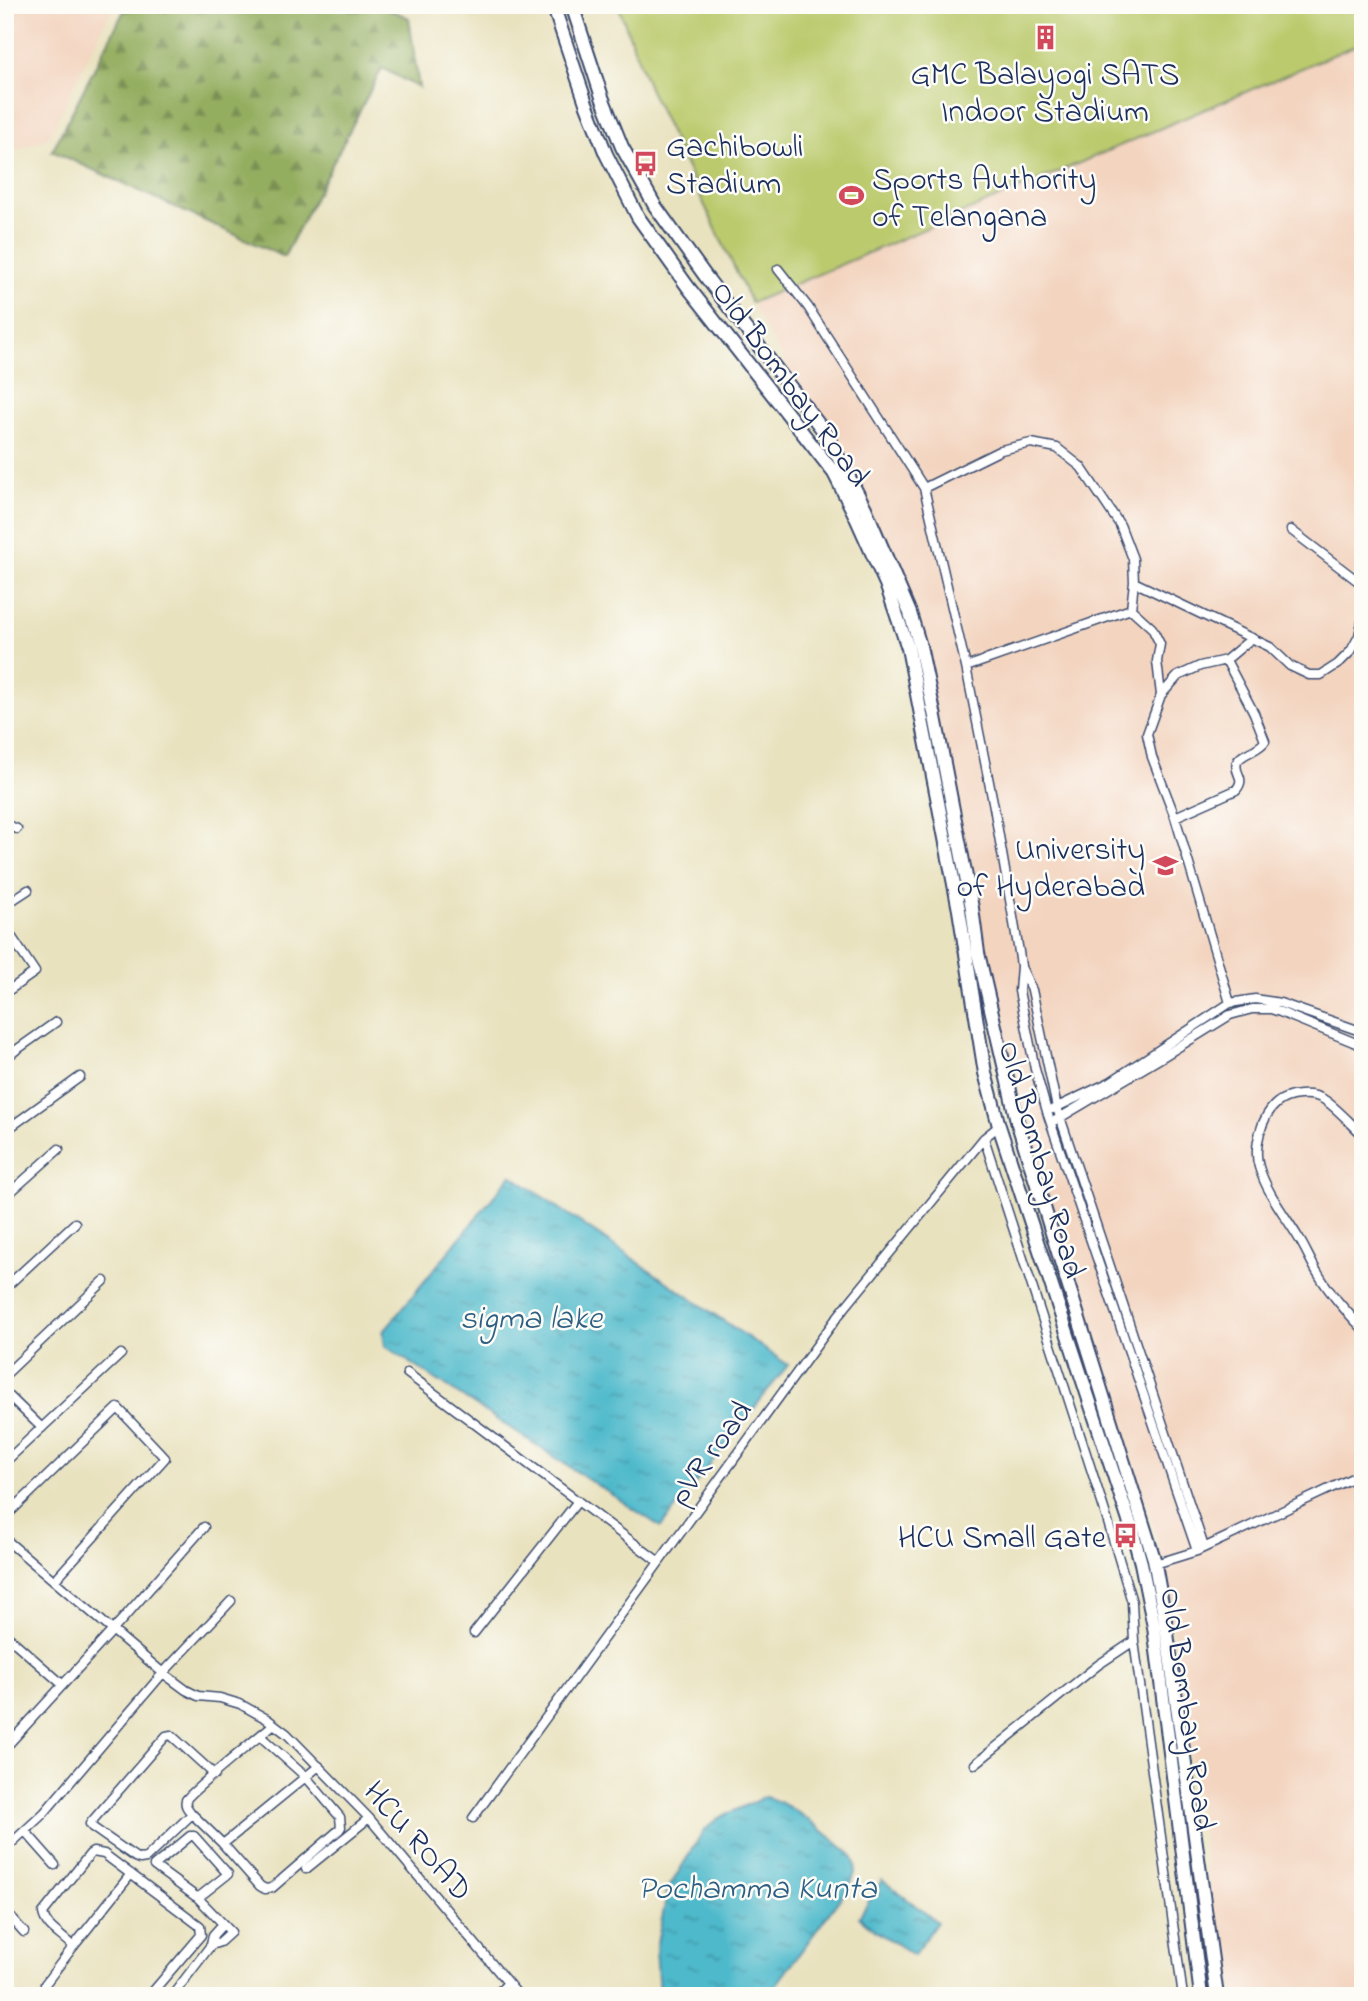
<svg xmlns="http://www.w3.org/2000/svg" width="1368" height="2001" font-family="'Indie Flower',sans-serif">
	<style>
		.built { fill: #f3d4bf }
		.forest { fill: url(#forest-firs); stroke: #586e5f; stroke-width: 2 }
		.pitch { fill: #bbca6d; stroke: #6b7c66; stroke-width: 2 }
		.water { fill: url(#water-ripples); stroke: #347494; stroke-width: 2 }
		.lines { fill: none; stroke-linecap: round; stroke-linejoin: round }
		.minor-casing { stroke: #3a4a6d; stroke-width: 11 }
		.primary-casing { stroke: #3a4a6d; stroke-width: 16 }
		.minor { stroke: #fff; stroke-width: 8 }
		.primary { stroke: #fff; stroke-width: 12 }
		.labels { text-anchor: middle; stroke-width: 5; stroke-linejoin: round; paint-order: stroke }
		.poi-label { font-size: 32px; fill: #1b2f5e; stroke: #fdfcf7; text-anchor: start }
		.street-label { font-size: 32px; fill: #1b2f5e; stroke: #fdfcf7 }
		.water-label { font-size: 33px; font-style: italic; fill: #2d5f84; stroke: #fdfcf7 }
	</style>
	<defs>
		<pattern id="forest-firs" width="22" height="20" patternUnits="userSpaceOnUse" patternTransform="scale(1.75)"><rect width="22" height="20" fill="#94ae60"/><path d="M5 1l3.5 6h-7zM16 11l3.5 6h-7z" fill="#788e52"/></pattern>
		<pattern id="water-ripples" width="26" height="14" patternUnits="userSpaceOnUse" patternTransform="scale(1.75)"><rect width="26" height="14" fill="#4eb9cb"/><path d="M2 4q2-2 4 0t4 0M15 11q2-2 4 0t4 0" fill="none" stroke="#4097a8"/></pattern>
	</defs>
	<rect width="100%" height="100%" fill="#fdfcf7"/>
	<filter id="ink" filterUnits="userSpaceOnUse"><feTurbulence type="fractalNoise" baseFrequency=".0143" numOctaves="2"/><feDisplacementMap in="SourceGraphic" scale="14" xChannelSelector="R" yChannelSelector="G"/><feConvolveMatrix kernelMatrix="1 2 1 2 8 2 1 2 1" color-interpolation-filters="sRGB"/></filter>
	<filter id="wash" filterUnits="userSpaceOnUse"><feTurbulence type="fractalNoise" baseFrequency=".00686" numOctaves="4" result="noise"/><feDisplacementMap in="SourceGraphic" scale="28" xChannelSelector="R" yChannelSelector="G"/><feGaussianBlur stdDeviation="1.57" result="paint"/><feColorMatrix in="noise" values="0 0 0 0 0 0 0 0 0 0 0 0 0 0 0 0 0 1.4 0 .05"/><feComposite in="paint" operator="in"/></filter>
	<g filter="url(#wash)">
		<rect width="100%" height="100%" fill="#e9e2bf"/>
		<path class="built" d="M5,5H114L48,138L5,154Z
			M1363,42V1996H1225L1172,1628L1157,1540L1015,1087L920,646L826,434L751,303Z"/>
		<path class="forest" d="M127,5H380L409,18L419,88L382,68L284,257L52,151Z"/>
		<path class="pitch" d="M618,5H1363V42L751,303L649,88Z"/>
		<path class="water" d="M511,1175L788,1365L661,1527L385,1346L383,1332Z
			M765,1797C793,1803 828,1836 851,1854C858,1866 856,1873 850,1885L768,1996H659L656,1948L668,1889L703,1832L718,1818Z
			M882,1880L937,1922L914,1955L874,1930L859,1917Z"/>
	</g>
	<g filter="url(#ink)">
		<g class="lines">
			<defs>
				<path id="minor" d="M778,269L808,307L924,488L966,667L994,807L1019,952L1021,966L1019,991L1035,1069L1048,1115L1197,1551
					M924,488L1001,450L1031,443L1057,448L1081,467L1120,525L1133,559L1134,582L1270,647L1290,666L1309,675H1321L1338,664L1351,651L1359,636L1363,618
					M1291,530L1363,585
					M1134,582L1131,609L1152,628L1160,644L1157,661L1161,695
					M966,667L1131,609
					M1175,817L1236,790C1247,777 1233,774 1237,762C1241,753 1259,751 1265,741L1254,713L1226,660
					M5,824L17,829
					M5,905L28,890
					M5,927L35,972L5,993
					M1022,969L1032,990L1057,1108L1204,1547
					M1230,1003L1175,817L1152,757L1147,734L1161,695L1178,676L1200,666L1226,660L1252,638
					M5,1058L56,1022
					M1053,1109L1110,1082L1230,1003L1255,999L1280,1003L1363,1032
					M1056,1120L1159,1059L1230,1015L1252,1009H1271L1280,1012L1363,1046
					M5,1131L80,1077
					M1363,1135C1353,1126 1334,1105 1323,1099C1311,1092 1288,1094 1277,1103C1261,1116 1253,1149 1259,1167C1267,1193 1284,1214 1298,1237C1306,1249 1311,1263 1319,1275C1331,1295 1347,1312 1363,1329
					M984,1138L1104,1509L1132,1602L1134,1641L1183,1996
					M5,1197L59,1149
					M5,1288L75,1223
					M407,1373L659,1562
					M5,1375L104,1281
					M5,1392L42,1428
					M5,1462L121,1354
					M5,1517L118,1408L165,1458L54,1581
					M5,1539L163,1673L186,1690L198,1696L220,1698L240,1704L267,1719L287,1734L369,1818L519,1996
					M1155,1564L1197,1551L1363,1473
					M474,1633L578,1501
					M5,1634L62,1684
					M5,1748L113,1630L204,1527
					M975,1764L1098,1665L1134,1641
					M215,1775L171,1735L166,1736L93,1820L90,1824L92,1827L135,1857L140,1859L146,1858L192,1814C189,1810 184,1806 186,1800C189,1793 262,1734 274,1724
					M192,1814L223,1844L260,1886L265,1889L272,1888L339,1830L341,1827L340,1817L306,1777L260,1736
					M473,1818L838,1316L984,1138L999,1126
					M25,1831L55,1865
					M190,1836H194L228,1874L199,1897L195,1896L154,1866Z
					M223,1844L319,1766
					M5,1849L44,1813L163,1673L231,1601
					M306,1869L369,1818
					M197,1897L231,1932L220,1942L211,1945
					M5,1911L24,1932
					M73,1947L131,1874
					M51,1996L45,1987V1984L73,1947C63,1935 46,1929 43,1913L90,1854L93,1852L104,1854L200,1926L201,1935L149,1996
					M172,1996L211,1945L213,1935L223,1924
					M495,1996L508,1983"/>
				<path id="primary" d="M553,5L586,103L606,154L638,217L688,287L834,473L854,513L886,584L908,648L959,910L985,1073L999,1126L1131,1527L1141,1563L1154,1627L1201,1996
					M572,5L602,97L622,147L655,206L706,277L826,434L865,508L910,613L920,646L935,717L972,908L978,953L1017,1121L1154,1559L1166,1626L1217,1996"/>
			</defs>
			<use href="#minor" class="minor-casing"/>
			<use href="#primary" class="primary-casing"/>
			<use href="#minor" class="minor"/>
			<use href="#primary" class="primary"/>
		</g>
	</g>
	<defs>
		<symbol id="building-bare" viewBox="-9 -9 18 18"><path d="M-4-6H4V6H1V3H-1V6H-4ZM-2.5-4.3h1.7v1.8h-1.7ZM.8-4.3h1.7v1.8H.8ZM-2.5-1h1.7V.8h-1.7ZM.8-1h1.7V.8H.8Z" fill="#d1495b" stroke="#fdfcf7" stroke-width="2.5" paint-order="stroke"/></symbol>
		<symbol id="bus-bare" viewBox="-9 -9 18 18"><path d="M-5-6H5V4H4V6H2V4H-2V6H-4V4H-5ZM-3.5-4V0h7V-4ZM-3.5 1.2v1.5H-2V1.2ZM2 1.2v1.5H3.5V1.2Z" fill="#d1495b" stroke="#fdfcf7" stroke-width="2.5" paint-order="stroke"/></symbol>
		<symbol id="stadium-bare" viewBox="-9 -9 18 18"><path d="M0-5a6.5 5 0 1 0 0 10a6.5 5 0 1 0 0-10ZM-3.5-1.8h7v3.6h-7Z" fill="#d1495b" stroke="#fdfcf7" stroke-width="2.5" paint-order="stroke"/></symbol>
		<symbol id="university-bare" viewBox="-9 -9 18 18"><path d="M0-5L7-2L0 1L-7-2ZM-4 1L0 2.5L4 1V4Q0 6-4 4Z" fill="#d1495b" stroke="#fdfcf7" stroke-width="2.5" paint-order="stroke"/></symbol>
	</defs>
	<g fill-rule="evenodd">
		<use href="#building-bare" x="1028" y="20" width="35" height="35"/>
		<use href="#bus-bare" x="628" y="146" width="35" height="35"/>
		<use href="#stadium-bare" x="834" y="178" width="35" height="35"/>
		<use href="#university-bare" x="1148" y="848" width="35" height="35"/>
		<use href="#bus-bare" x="1108" y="1518" width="35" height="35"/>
	</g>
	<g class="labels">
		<g class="poi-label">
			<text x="1045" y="84" text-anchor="middle">GMC Balayogi SATS<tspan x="1045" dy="37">Indoor Stadium</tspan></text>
			<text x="666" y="156">Gachibowli<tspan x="666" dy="37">Stadium</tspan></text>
			<text x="872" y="189">Sports Authority<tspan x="872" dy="37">of Telangana</tspan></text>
			<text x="1145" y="859" text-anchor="end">University<tspan x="1145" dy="37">of Hyderabad</tspan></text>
			<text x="1106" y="1547" text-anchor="end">HCU Small Gate</text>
		</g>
		<g class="street-label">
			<text transform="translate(792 383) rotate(54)" y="11">Old Bombay Road</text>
			<text transform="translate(1043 1159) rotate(74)" y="11">Old Bombay Road</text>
			<text transform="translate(709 1452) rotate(-54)" y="11">pVR road</text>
			<text transform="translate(1189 1709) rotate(82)" y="11">Old Bombay Road</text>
			<text transform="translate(419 1840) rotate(49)" y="11">HCU ROAD</text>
		</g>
		<g class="water-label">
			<text x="531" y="1328">sigma lake</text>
			<text x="757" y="1898">Pochamma Kunta</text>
		</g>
	</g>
	<rect width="1368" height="2001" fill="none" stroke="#fdfcf7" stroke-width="28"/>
</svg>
